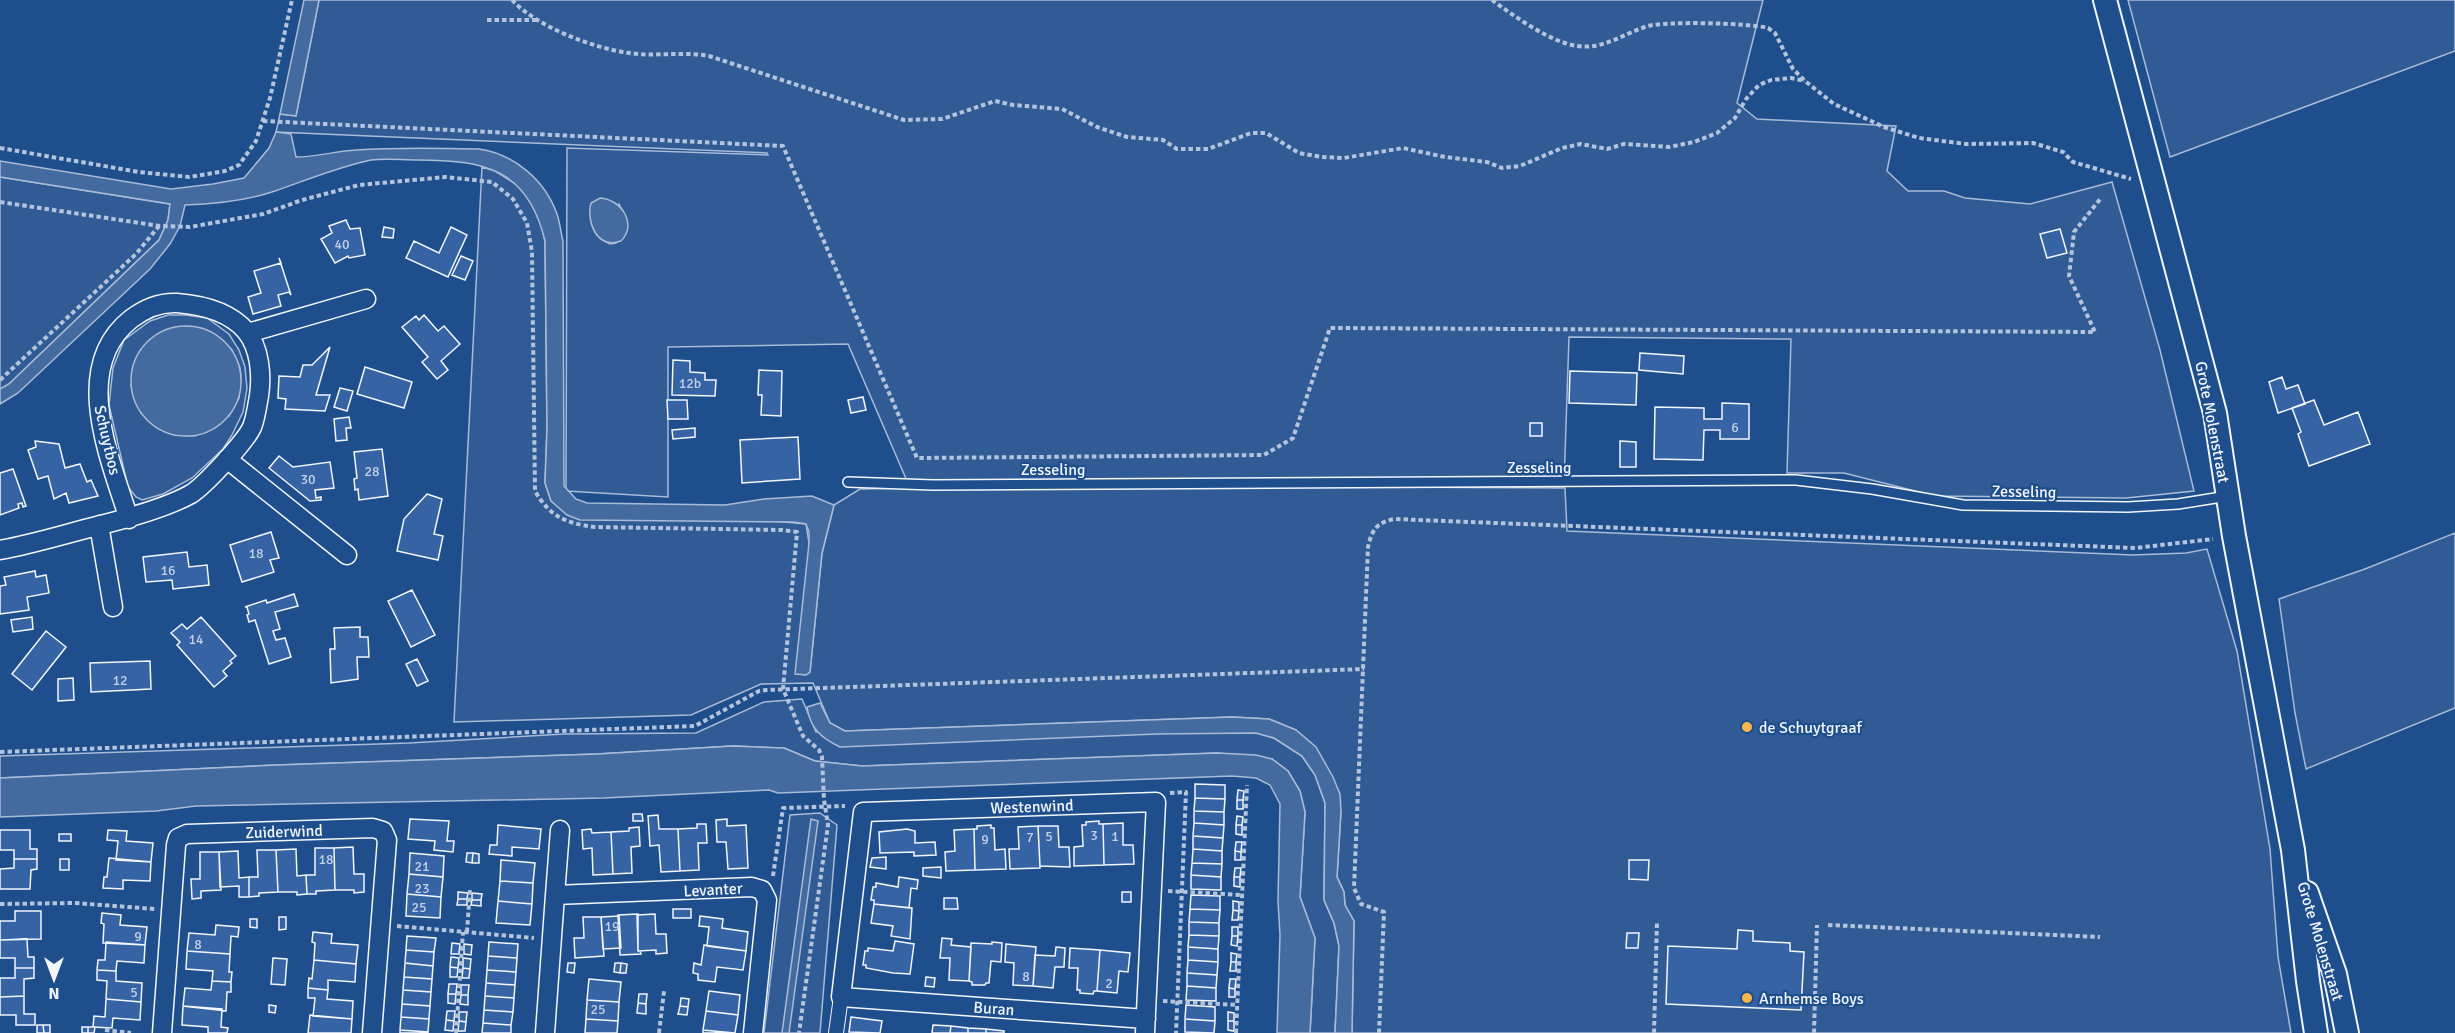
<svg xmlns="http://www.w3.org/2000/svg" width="2455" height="1033" font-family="Signika,sans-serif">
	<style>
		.built { fill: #305b95; stroke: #a8bbd7; stroke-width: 1.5; fill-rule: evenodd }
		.water { fill: #446ba0; stroke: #a8bbd7; stroke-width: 1.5 }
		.building { fill: #3563a3; stroke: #f2f6ff; stroke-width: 1.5 }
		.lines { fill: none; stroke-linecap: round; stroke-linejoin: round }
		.service-casing { stroke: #f2f6ff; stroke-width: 12 }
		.pedestrian-casing { stroke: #f2f6ff; stroke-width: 16 }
		.minor-casing { stroke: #f2f6ff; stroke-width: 21 }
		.tertiary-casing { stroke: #f2f6ff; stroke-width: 26 }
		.path { stroke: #b3c4dc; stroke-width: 4; stroke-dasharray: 4.5 3; stroke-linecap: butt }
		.service { stroke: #1f4e8c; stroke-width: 9 }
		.pedestrian { stroke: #1f4e8c; stroke-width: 14 }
		.minor { stroke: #1f4e8c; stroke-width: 18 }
		.tertiary { stroke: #1f4e8c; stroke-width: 22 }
		.poi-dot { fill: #ffb74d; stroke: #1f4e8c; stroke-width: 2 }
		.labels { text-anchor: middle; stroke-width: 4.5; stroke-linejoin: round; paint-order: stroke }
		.number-label { font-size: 14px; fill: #c3d1e8 }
		.street-label { font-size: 16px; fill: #f2f6ff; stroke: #1f4e8c }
		.poi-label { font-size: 16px; fill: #f2f6ff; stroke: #1f4e8c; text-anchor: start }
	</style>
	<rect width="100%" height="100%" fill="#1f4e8c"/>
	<path class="built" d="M319,0H1763L1737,103L1757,119L1896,126L1887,171L1908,191H1944L1965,198L2030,204L2112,182L2160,350L2194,491L2126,498L1935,496L1844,473H1787L1791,339L1569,337L1564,485L1363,487L1565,488L1567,531L2133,555L2186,553L2207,549L2237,651L2270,849L2278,957L2291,1033H1352L1354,921L1345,905L1344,892L1337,877L1341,811L1296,730L1269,719L1232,717L845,731L830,723L813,683L761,684L691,715L454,722L482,167L495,171L519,186L530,199L540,220L545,241L547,428L545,483L551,501L806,524L809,543L805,675L810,672L822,553L834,505L860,489L910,488L848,344L668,347V497L566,491L567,148L768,155L767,153L276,132L280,114L296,116ZM619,204L627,221L616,243L610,244L604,241Z
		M2128,0H2455V51L2170,157Z
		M0,177L170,204L168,220L159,240L9,384L0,389Z
		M168,315H186L207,318L229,334L239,350L245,367L247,388L243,412L232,435L223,449L192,478L163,494L142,500L136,497L128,487L109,405L113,368L124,340L150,321ZM217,336L232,350L240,368L241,378L239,398L229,416L195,436L174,435L156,427L141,413L133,395L131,385Z
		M2455,533V708L2306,769L2295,713L2279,599L2365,569Z
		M802,699L816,732L1256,733L1274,738L1302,756L1315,775L1325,803L1324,900L1334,923L1339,946L1335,1033H1310L1315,938L1300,897L1305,812L1300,791L1288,771L1272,759L1217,753L862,766L815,761L784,748L733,746L597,754L277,765L0,778V756L409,743L564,734L696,733L764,702Z
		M820,813L837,825L820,1033H764L790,815Z"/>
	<path class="water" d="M304,0H319L296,116L280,114Z
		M276,132L291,134L296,157C317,157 336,151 356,150C397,147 438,148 479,149C514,154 545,180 557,214C560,223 561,233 563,241L564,486L576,499L587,503L725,505L764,499L812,496L834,505L822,553L810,672L806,675L795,674L809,543V532L806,524L794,522L580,520L567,515L551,501L545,483L547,428L545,241C528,169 485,160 417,160C402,160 386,158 371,160C338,167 307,180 275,191C246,201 216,204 185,205L180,226L170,244L150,269L18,393L0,404V389L9,384L159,240L168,220L170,204L0,177V161L171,189L213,184L244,178L269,148Z
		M600,198C621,199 638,224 621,241C597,250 586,222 591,203Z
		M131 381a55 55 0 1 1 110 0a55 55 0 1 1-110 0Z
		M820,703L830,723L845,731L1232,717L1269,719L1296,730L1316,747L1333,777L1340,794L1341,811L1337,877L1344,892L1345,905L1354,921L1352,1033H1335L1339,946L1334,923L1324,900L1325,803L1315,775L1302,756L1274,738L1256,733L1157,734L840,747C821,738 810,728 807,707Z
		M733,746L784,748L815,761L862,766L1217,753L1256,755L1272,759L1288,771L1300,791L1305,812L1300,897L1315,938L1310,1033H1277L1280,935L1278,901L1280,804L1270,785L1256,778L1232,776L778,793L769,790L604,798L196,806L156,811L0,817V778L277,765L597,754Z
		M811,819L818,821L789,1033H782Z"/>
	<path class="building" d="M346,220L350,229L360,228L365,255L349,258L348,256L335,263L321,239L332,233L329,226Z
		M384,227L394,229L393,238L382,237Z
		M451,227L467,235L448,277L406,258L414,241L439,253Z
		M2060,229L2067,253L2047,258L2040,234Z
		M461,256L473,261L465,280L452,275Z
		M279,258L291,295L289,292L278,295L281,306L253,314L248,297L261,293L254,271L281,263Z
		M424,315L438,331L444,326L460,344L441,361L448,370L437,379L422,362L428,357L402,327L416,316L419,320Z
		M330,347L316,395H330L325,411L285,409L286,399L278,398L279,376L300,377L303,365H312Z
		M1640,353L1684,356L1683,374L1639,370Z
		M673,360L690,361V372L705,373V380H716L715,396L672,395Z
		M365,367L412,382L404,408L357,394Z
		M759,370L782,371L781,416L761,415L762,395H758Z
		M1570,371L1637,373L1636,405L1569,403Z
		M2282,377L2286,389L2298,385L2305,404L2278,413L2269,382Z
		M340,388L353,391L347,411L334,407Z
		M863,397L866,410L851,413L848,400Z
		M667,400H687L688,419H668Z
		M2314,400L2324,425L2358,412L2370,444L2309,466L2298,434L2301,432L2292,408Z
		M1722,403L1749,404V439H1720V430H1704L1703,460L1654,459L1655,407L1704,408V419H1722Z
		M349,417L351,428H346L347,440L336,441L334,419Z
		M1530,423H1542V436H1530Z
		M695,428V437L673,439L672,430Z
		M798,437L800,479L742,483L740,440Z
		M35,441L59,444L65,468L80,464L87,482L91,480L98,496L69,503L66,493L54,499L48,476L38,479L28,450L36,447Z
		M1620,441L1636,442V467H1620Z
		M382,449L388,496L359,500L358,489L355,490L354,479L357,478L354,452Z
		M279,456L293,467L330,462L334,488L315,490L316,498L321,497V500L310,501L269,468Z
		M13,469L26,506L23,507L22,503L18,504L19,508L0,515V473Z
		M427,494L442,499L434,534L443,536L438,560L397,551L404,519Z
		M271,532L279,558L270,560L274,572L242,582L230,545Z
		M187,552L189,567L207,565L209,585L173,589L172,580L146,582L143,557Z
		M35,571L36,577L46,575L49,593L27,597L29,610L0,614V586L6,585L4,577Z
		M412,590L435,635L411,647L388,601Z
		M294,594L298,606L275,612L280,629L273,631L276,640L285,638L291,657L269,664L255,620L249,622L247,615L249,614L247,607H245L266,600L267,603Z
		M32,617L33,629L13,632L11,620Z
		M201,617L236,656L230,661L232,663L223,671L227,676L214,687L177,645L180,642L171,633L182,624L187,629Z
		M360,627V637H368L369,657H357L358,679L331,683L330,649H335L334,628Z
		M46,631L66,647L32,690L12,674Z
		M417,659L428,681L417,686L406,664Z
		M150,661L151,689L91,692L90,663Z
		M73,678L74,700L58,701V679Z
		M1195,784L1225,785V799L1195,798Z
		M1238,790L1244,791L1243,800H1237Z
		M1195,798L1225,799L1224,812L1194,811Z
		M1237,800H1243V809H1237Z
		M1194,811L1224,812V825L1194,823Z
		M633,814H642L643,821H633Z
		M658,815L659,829H678L680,871L661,872L659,845L650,846L648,816Z
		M1237,816L1243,817L1242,825H1236Z
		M410,819L449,821L447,841H454L453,852L434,850L435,841L408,839Z
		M727,819V826L746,825L748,868L728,869L726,842H717L716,820Z
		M1099,821V824H1103L1104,865L1074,866V847L1083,846L1082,825H1086V822Z
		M1123,823V845H1133L1134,864L1104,865L1103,824Z
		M1194,823L1224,825L1223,838L1193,836Z
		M697,824H706L707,843H698L699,870L680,871L678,829L697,828Z
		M498,825L541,829L539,849L512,847V856L489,854L490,845H497Z
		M991,825V828H994L995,850L1005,849L1006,869L975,870L974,829H977V826Z
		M1236,825H1242V835L1236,834Z
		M1038,826L1040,868L1010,869L1009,849H1019L1018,827Z
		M1038,826H1058L1059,847H1069L1070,867L1040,866Z
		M639,827L640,846L631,847L632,873L613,874L611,832L629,831V828Z
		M591,829L592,833L611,832L613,874L593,875L592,848L583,849L582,830Z
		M907,829L915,831V843L935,842L936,855L914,856V852L880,853L879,832Z
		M974,829L975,870L946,871L945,852L955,851L954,830Z
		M0,830H30V849H37V859H14V850H0Z
		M108,830L127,831L126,841L153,843L151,862L116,860L118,841L107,840Z
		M59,834H71V841H59Z
		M1193,836L1223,838L1222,851L1193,849Z
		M1236,842H1242L1241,852L1235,851Z
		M353,847L354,874H364V892L354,893V890H335L334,848Z
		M315,848H334L335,890L316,891V894H307L306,875H315Z
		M296,849L297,876L306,875L307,894L297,895V892H278L276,850Z
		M1193,849L1222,851V864L1192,863Z
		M257,850H276L278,892L259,893V896L249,897V877H258Z
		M238,851L239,878L249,877V897H239V886L220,887L219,852Z
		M1235,851L1241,852V860H1235Z
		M200,852H219L221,890L201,891V898L192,899L191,879H200Z
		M410,853L444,856L443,877L409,874Z
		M467,853H473L472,863L466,862Z
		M473,853L479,854V863H472Z
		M886,857V869L870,867L872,858Z
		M109,858L151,862L150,881L123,880V889L103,888L104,877H107Z
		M14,859H37V869L31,870L30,889H0V869L14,868Z
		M60,859H69V870H60Z
		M501,860L535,863L533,883L500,881Z
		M1629,860H1649L1648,880L1629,879Z
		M1192,863L1222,864L1221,877L1191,875Z
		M941,867V878L923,876V868Z
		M1235,868H1241L1240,877H1234Z
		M409,874L443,877L441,897L407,894Z
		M1191,875L1221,877V890L1191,889Z
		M899,877L918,880L917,889L911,888L909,908L874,904V900H871L873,887H876V883L898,887Z
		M1234,877H1240V887L1234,886Z
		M500,881L533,883L532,904L498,901Z
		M458,892L468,893L467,899H458Z
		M1122,892H1131V902H1122Z
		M472,893L482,894L481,900H472Z
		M407,894L441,897L440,918L406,916Z
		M1191,895L1220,896V910L1190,909Z
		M944,898H957L958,909H944Z
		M458,899H467V905H457Z
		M472,900H481V906L471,905Z
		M498,901L532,904L530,925L496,923Z
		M1233,901L1239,902V911L1233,910Z
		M874,904L912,908L910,939L891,936L893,926L871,923Z
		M673,909H691V918H673Z
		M1190,909L1220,910L1219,923L1189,922Z
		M1233,910L1239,911L1238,920H1232Z
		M15,911H41V939L0,940V921H15Z
		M102,913L121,915L120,925L147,927L145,945L103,943L104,924L101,923Z
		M638,914V951H640L641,954L620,955L618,915Z
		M655,914L656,934H666L667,953L656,954V950L638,951L637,915Z
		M619,916L621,948L603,949L601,917Z
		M700,916L723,919L722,928L748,932L746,951L707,946L709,927L699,926Z
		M279,917H286V929L279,930Z
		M583,917H601L604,956L575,958L574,938H584Z
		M250,919H257V928L250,927Z
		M1189,922L1219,923V936L1189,935Z
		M216,925L239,927L238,937L231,936L230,954L187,951L189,933L215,935Z
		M1232,927H1238V936H1232Z
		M1738,930L1753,931V941L1790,943V951L1804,952L1801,1010L1666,1004L1668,946L1737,949Z
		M313,932L332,934L331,943L358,945L356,964L314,960L315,943L312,942Z
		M1627,933H1639L1638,948H1626Z
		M1189,935L1219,936L1218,949L1188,947Z
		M407,936L436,938L434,952L406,950Z
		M1232,936H1238L1237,946L1231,945Z
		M942,938L952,939L951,945L971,947L969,981L949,980L950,958H940Z
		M27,939L28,957H34V968H15V958H0V940Z
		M895,941L914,944L910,974L893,973L866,968V965H863L865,951H868V948L893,951Z
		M106,942L145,945L144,963L117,961L116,971L97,970L98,960H105Z
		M489,942L518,944L517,958L488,956Z
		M992,942L1002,943L1001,962L991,961L989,983H986L985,985H972V982L969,981L971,943L992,944Z
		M452,943L460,944L459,954H451Z
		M464,944L472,945L471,955L464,954Z
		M1006,944L1036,947L1033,986L1013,985L1014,963L1005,962Z
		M704,945L746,951L743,970L717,967L715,982L698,980V974L693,973L694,963L701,965Z
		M1056,947L1065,948L1064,967H1055L1053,988L1033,986L1035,955L1055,956Z
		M1188,947L1218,949V962L1188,960Z
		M1070,948L1100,950L1097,991H1094L1093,994L1080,993V990H1077L1078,968H1069Z
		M406,950L434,952L433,966L405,963Z
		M1100,950L1130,953L1128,972L1119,971L1117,993L1097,991Z
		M187,951L230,954L229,972H232L231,982L212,981L213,971L186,969Z
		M1231,953L1237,954L1236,962H1231Z
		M488,956L517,958L516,972L487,970Z
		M451,957L459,958L458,968L450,967Z
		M273,958L287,959L285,985L271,984Z
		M463,958L471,959L470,969L463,968Z
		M314,960L356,964L355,982L328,980V990L308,988L309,978L312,979Z
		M1188,960L1218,962L1217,975L1187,973Z
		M1231,962H1236V971H1230Z
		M405,963L433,966L432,979L404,977Z
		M568,963H575L574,973L567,972Z
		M615,963H621L620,973L614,972Z
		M621,963L627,964L626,973H620Z
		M450,967L458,968L457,977H450Z
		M15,968H34V978L24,979V996L0,997V978H15Z
		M463,968L470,969L469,978H462Z
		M97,970L116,971V981L142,983L141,1002L106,999L107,981L97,980Z
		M487,970L516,972L515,985L486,983Z
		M1187,973L1217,975L1216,988L1187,986Z
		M404,977L432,979L431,992L403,990Z
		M926,977L935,978L934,987L925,986Z
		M589,979L621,982L619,1002L587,1000Z
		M1230,979H1236L1235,989L1229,988Z
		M212,981L231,982V992H227L226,1011L183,1006L185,988L211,990Z
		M486,983L515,985L514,998L485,996Z
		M449,984H457L456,994H448Z
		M461,985H469L468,995H461Z
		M1187,986L1216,988V1001L1186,1000Z
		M308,988L328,990L327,999L353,1001L352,1019L313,1016L315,998H308Z
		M1229,988L1235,989V997H1229Z
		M403,990L431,992L430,1006L402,1004Z
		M709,991L740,995L738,1015L706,1011Z
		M448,994H456L455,1004L448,1003Z
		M639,994H647L646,1004L638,1003Z
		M461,995H468V1005L460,1004Z
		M24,996V1014H35V1025H16V1015H0V997Z
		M485,996L514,998L513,1012L484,1010Z
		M681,998L689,999L688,1007L680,1006Z
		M106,999L141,1002L140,1020L113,1018L112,1028L93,1027L94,1016L105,1017Z
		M587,1000L619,1002L618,1021L586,1019Z
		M638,1003L646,1004V1014L637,1013Z
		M402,1004L430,1006L429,1019L401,1017Z
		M269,1005L276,1006L275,1013L269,1012Z
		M1186,1005L1215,1007V1021L1185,1019Z
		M183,1006L222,1009L221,1027L228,1028L227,1033H208V1027L182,1025Z
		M680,1006L688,1007L687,1015L678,1014Z
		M484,1010L513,1012L511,1025L483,1023Z
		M447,1011H455L454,1021L446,1020Z
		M706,1011L738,1015L735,1033L703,1030Z
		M459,1012H467L466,1022L459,1021Z
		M1228,1012L1234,1013V1021H1228Z
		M310,1015L352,1019L351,1033H308Z
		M401,1017L429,1019L428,1032L400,1030Z
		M851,1017L882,1021L880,1033L849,1032Z
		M586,1019L618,1021L617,1033H585Z
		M1185,1019L1215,1021L1214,1033L1185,1032Z
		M446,1020L454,1021L453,1031L445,1030Z
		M459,1021L466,1022L465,1031H458Z
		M1228,1021H1234V1031L1228,1030Z
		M483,1023L511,1025V1033H482Z
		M37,1025H43L44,1033H37Z
		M43,1025H50V1033H44Z
		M933,1025L951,1026L950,1033H932Z
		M951,1026L968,1028V1033H950Z
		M82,1027H88V1033H82Z
		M88,1027H95L94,1033H88Z
		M968,1028L986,1029V1033H968Z
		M986,1029L1004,1031V1033H986Z
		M400,1030L428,1032V1033H400Z
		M703,1030L728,1033H703Z"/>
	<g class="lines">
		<defs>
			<path id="service" d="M848,482L933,485L1796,480L1872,489L1963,505L2128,507L2178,504L2228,496"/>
			<path id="pedestrian" d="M836,1033L841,997"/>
			<path id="minor" d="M248,333L366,299
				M227,459L347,555
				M99,525L113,607
				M0,550C33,544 65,534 97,526C125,519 166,508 191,494C204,486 246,441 252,427C256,417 257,406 259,396C262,375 260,348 246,331C229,311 202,305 177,303C159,302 144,309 131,319C70,367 110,459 129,519
				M555,895L560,830
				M162,1033L176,845L178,838L187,834L373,828L383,831L387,840L372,1033
				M545,1033L555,895L752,887L762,890L767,900L753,1033
				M1145,1033L1156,802L863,812L841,997L1146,1019"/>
			<path id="tertiary" d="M2105,0L2215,413L2234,536L2293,850L2308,981L2316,1033
				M2307,893L2335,974L2347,1033"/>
		</defs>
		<use href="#service" class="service-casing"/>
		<use href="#pedestrian" class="pedestrian-casing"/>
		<use href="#minor" class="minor-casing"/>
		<use href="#tertiary" class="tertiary-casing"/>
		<path class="path" d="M512,0C537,27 593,48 629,53C656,57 682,51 709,56L904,120L942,119L995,101L1013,105L1062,109L1097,127L1127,137L1163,140L1177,149H1208L1251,133H1266L1299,153L1322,157L1344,158L1403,148L1445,157L1487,162L1502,168L1520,166L1562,148L1581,144L1607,149L1624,144L1669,147L1694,142L1717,133L1735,118L1746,99L1759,85L1771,80L1791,78L1805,81
			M1492,0C1514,16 1550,42 1577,46C1604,50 1624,33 1648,26C1666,21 1749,23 1768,28L1775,33L1793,69L1805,81L1834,104L1884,127L1919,138L1966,144L2033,143L2063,152L2073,162L2131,179
			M487,20H537
			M263,121L783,146L917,458L1264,455L1293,438L1330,328L2095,332L2069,276L2074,232L2101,198
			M0,148L139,172L189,177L225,171L239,165L256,141L270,98L292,0
			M0,202L160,226L190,227L263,214L302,200L359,185L446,177L492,182L513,199L527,223L532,252L535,491C550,517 566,523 594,527L782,530L797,532L783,689L803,736L819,750L822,757L824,800L828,825L799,1033
			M0,380L136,254L159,226
			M0,752L695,726L759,691L766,690L1364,669
			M1170,793L1186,792L1176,1033
			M773,876L783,808L845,806
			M1168,891L1242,895
			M0,904L75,903L155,909
			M1828,925L2100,937
			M397,926L534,938
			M467,932L470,889
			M1163,1001L1238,1005
			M105,1030L131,1033
			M456,1033L463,932
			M659,1033L664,991
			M1236,1033L1247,785
			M1379,1033L1384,912L1361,904L1354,888L1368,547C1372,530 1376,523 1394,519L2135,548L2213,539
			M1654,1033L1657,921
			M1814,1033L1817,925"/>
		<use href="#service" class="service"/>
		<use href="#pedestrian" class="pedestrian"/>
		<use href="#minor" class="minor"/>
		<use href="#tertiary" class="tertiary"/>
	</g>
	<g class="poi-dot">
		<circle cx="1747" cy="727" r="6"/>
		<circle cx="1747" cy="998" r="6"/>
	</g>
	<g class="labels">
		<g class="number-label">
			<text x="342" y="249">40</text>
			<text x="690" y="388">12b</text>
			<text x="1735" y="432">6</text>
			<text x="372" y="476">28</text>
			<text x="308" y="484">30</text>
			<text x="256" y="558">18</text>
			<text x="168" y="575">16</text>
			<text x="196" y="644">14</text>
			<text x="120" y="685">12</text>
			<text x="1094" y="840">3</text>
			<text x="1049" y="841">5</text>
			<text x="1115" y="841">1</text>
			<text x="1030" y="842">7</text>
			<text x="985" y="844">9</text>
			<text x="326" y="864">18</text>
			<text x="422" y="871">21</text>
			<text x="422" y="893">23</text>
			<text x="419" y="912">25</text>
			<text x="612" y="931">19</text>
			<text x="138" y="941">9</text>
			<text x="198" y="949">8</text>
			<text x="1026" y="981">8</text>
			<text x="1109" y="988">2</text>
			<text x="134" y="997">5</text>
			<text x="598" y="1014">25</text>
		</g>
		<g class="street-label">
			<text transform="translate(2213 422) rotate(79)" y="6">Grote Molenstraat</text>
			<text transform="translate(108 440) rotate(77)" y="6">Schuytbos</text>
			<text x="1539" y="473">Zesseling</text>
			<text x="1053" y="475">Zesseling</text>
			<text transform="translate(2024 491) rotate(1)" y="6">Zesseling</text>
			<text transform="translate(1032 806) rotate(-2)" y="6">Westenwind</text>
			<text transform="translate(284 831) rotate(-2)" y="6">Zuiderwind</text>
			<text transform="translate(713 889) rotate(-3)" y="6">Levanter</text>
			<text transform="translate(2321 941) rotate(73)" y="6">Grote Molenstraat</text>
			<text transform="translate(994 1008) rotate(4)" y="6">Buran</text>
		</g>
		<g class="poi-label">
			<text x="1759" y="733">de Schuytgraaf</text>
			<text x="1759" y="1004">Arnhemse Boys</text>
		</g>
	</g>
	<g transform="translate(54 979) rotate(180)" stroke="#1f4e8c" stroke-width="4.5" paint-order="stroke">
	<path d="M0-4.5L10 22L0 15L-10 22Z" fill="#f2f6ff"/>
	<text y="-9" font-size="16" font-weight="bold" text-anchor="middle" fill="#f2f6ff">N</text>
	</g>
</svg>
